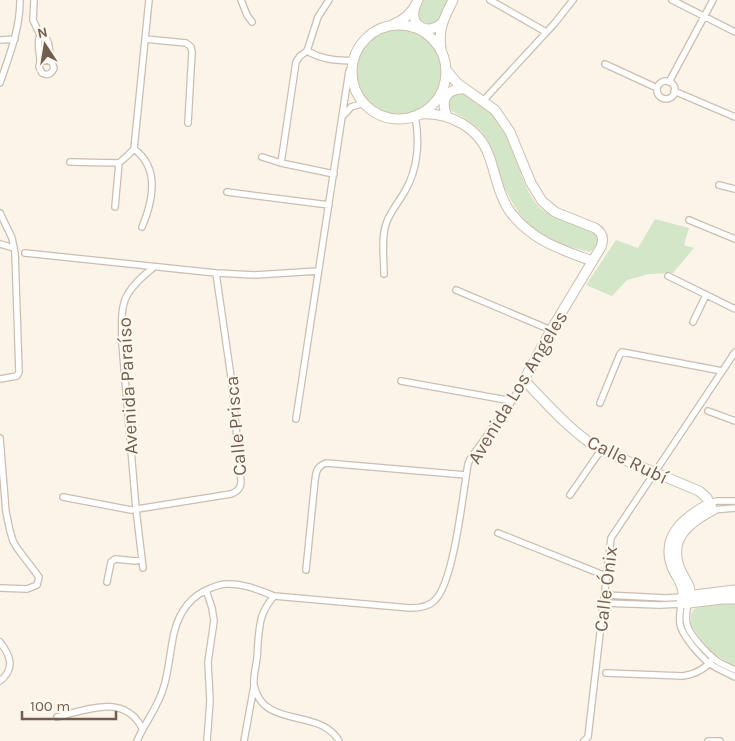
<svg xmlns="http://www.w3.org/2000/svg" width="735" height="741" font-family="Karla,sans-serif">
	<style>
		.green { fill: #d3e7c8 }
		.lines { fill: none; stroke-linecap: round; stroke-linejoin: round }
		.street-casing { stroke: #ccbdaf; stroke-width: 8 }
		.secondary-casing { stroke: #cebdad; stroke-width: 11 }
		.street { stroke: #fff; stroke-width: 5.5 }
		.secondary { stroke: #fff; stroke-width: 9 }
		.labels { text-anchor: middle; stroke-width: 4; stroke-linejoin: round; paint-order: stroke }
		.street-label { font-size: 19px; fill: #735d4e; stroke: #fef8ee }
	</style>
	<rect width="100%" height="100%" fill="#fbf4e8"/>
	<path class="green" d="M423,0H450L438,23L434,26L420,23C417,13 418,9 423,0Z
		M356 72a43 43 0 1 1 86 0a43 43 0 1 1-86 0Z
		M460,91C483,102 501,118 510,141C519,164 523,189 539,207C546,215 580,226 591,231L598,235C599,244 597,248 589,252C574,248 555,243 542,235C522,223 508,198 500,176C495,164 492,147 485,136C477,124 461,116 448,109L446,99Z
		M655,219L689,228L684,245L694,248L673,273L649,274L627,280L612,296L586,285L616,240L638,248Z
		M721,604H735V665L729,663L713,653L700,638L691,625V615L694,609L707,605Z"/>
	<g class="lines">
		<defs>
			<path id="street" d="M34,0L33,20L40,35C35,48 43,56 39,67L42,73C47,76 52,74 54,68L52,62L47,60L41,62
				M241,0L247,15L252,22
				M490,0L546,32
				M672,0L735,32
				M40,35C41,36 46,39 47,40C50,45 50,55 49,60
				M145,39L186,43L191,47L192,52L188,123
				M0,40L15,39
				M307,51L318,17L329,0
				M307,51C323,60 335,60 353,61
				M605,64L657,88
				M657 90a9 9 0 1 1 18 0a9 9 0 1 1-18 0Z
				M669,82L713,0
				M0,83C9,56 20,30 20,0
				M674,91L735,117
				M483,101L554,24L573,0
				M343,116L351,107L365,103
				M134,149L149,0
				M134,149C160,168 153,201 142,227
				M262,157L281,163L334,174
				M70,162L119,163L127,156L134,149
				M281,163L296,62L300,56L307,51
				M719,185L735,189
				M227,192L329,205
				M115,207L119,163
				M0,213L12,238L15,253L19,372L17,376L0,379
				M689,220L735,239
				M0,244L14,248
				M25,253L216,273L255,275L318,271
				M384,274C384,259 381,239 386,224C390,212 399,202 405,191C418,169 420,141 415,116
				M668,276L735,309
				M456,290L551,330
				M693,322L706,295
				M401,381L512,401
				M600,403L620,354L622,352L722,371
				M708,411L735,421
				M296,419L347,84L349,71L353,64
				M0,438L6,512L10,531L13,541L17,548L39,577L37,585L27,589L0,588
				M570,495L601,450
				M63,497L131,510L231,494C238,491 241,488 241,481L232,384L216,273
				M710,503L717,501H735
				M713,510L735,508
				M498,533L606,576
				M143,568L136,509L122,344C121,303 120,294 154,267
				M306,570L315,480C316,472 317,466 326,463L466,475
				M107,582L111,562L115,559L136,561L142,559
				M206,590L212,608L214,621L208,662L210,701L207,741
				M605,595L666,598L682,597
				M274,596C269,602 265,608 262,616C258,629 258,644 257,658C256,666 253,677 254,685C263,730 320,707 339,741
				M603,603L660,605L681,604C680,611 679,617 680,624C682,636 701,657 710,664C718,669 727,673 735,677
				M688,604C687,610 685,617 687,624C689,635 708,654 717,661C723,665 729,667 735,670
				M0,642C10,655 16,668 0,681
				M606,673L683,676C696,674 706,669 713,658
				M57,717C87,710 124,693 142,728
				M137,741C145,722 159,706 164,686C169,669 170,651 174,633C179,612 190,596 211,588C216,586 221,584 226,584C242,583 259,590 274,596L410,608C419,608 429,607 435,600C454,582 463,493 468,464L470,459L512,401L524,380
				M244,741L254,686
				M584,741L588,737L611,538L735,352
				M708,741H720"/>
			<path id="secondary" d="M415,7C409,26 428,36 442,23
				M392,25C405,20 413,12 418,0
				M352 72a47 47 0 1 1 94 0a47 47 0 1 1-94 0Z
				M441,49C438,27 444,19 453,0
				M447,71L457,83L495,110L510,132L531,183L542,201L555,212L595,228C603,233 604,239 601,247L551,330L524,380C548,405 571,432 601,450L699,491L707,498L713,510C688,523 667,540 681,571C688,586 693,586 688,604
				M419,114C449,112 479,127 489,156C496,175 499,197 511,213C533,241 560,249 592,261
				M447,116C440,100 446,88 465,89
				M710,503C685,517 660,535 672,567C675,575 683,584 683,593C683,596 681,601 681,604L722,599H735
				M686,596L735,590"/>
		</defs>
		<use href="#street" class="street-casing"/>
		<use href="#secondary" class="secondary-casing"/>
		<use href="#street" class="street"/>
		<use href="#secondary" class="secondary"/>
	</g>
	<g class="labels">
		<g class="street-label">
			<text transform="translate(127 386) rotate(-93)" y="7">Avenida Paraíso</text>
			<text transform="translate(517 387) rotate(-59)" y="7">Avenida Los Angeles</text>
			<text transform="translate(235 426) rotate(-95)" y="7">Calle Prisca</text>
			<text transform="translate(628 459) rotate(26)" y="7">Calle Rubí</text>
			<text transform="translate(605 589) rotate(-83)" y="7">Calle Ónix</text>
		</g>
	</g>
	<g transform="translate(45 45) rotate(348)" stroke="#fef8ee" stroke-width="4" paint-order="stroke">
	<path d="M0-4L9 19L0 12L-9 19Z" fill="#735d4e"/>
	<text y="-8" font-size="14" font-weight="bold" text-anchor="middle" fill="#735d4e">N</text>
	</g>
	<path d="M22 711v8h94v-8" fill="none" stroke="#735d4e" stroke-width="2.5"/>
	<text x="30" y="711" font-size="15" fill="#735d4e" stroke="#fef8ee" stroke-width="4" paint-order="stroke">100 m</text>
</svg>
